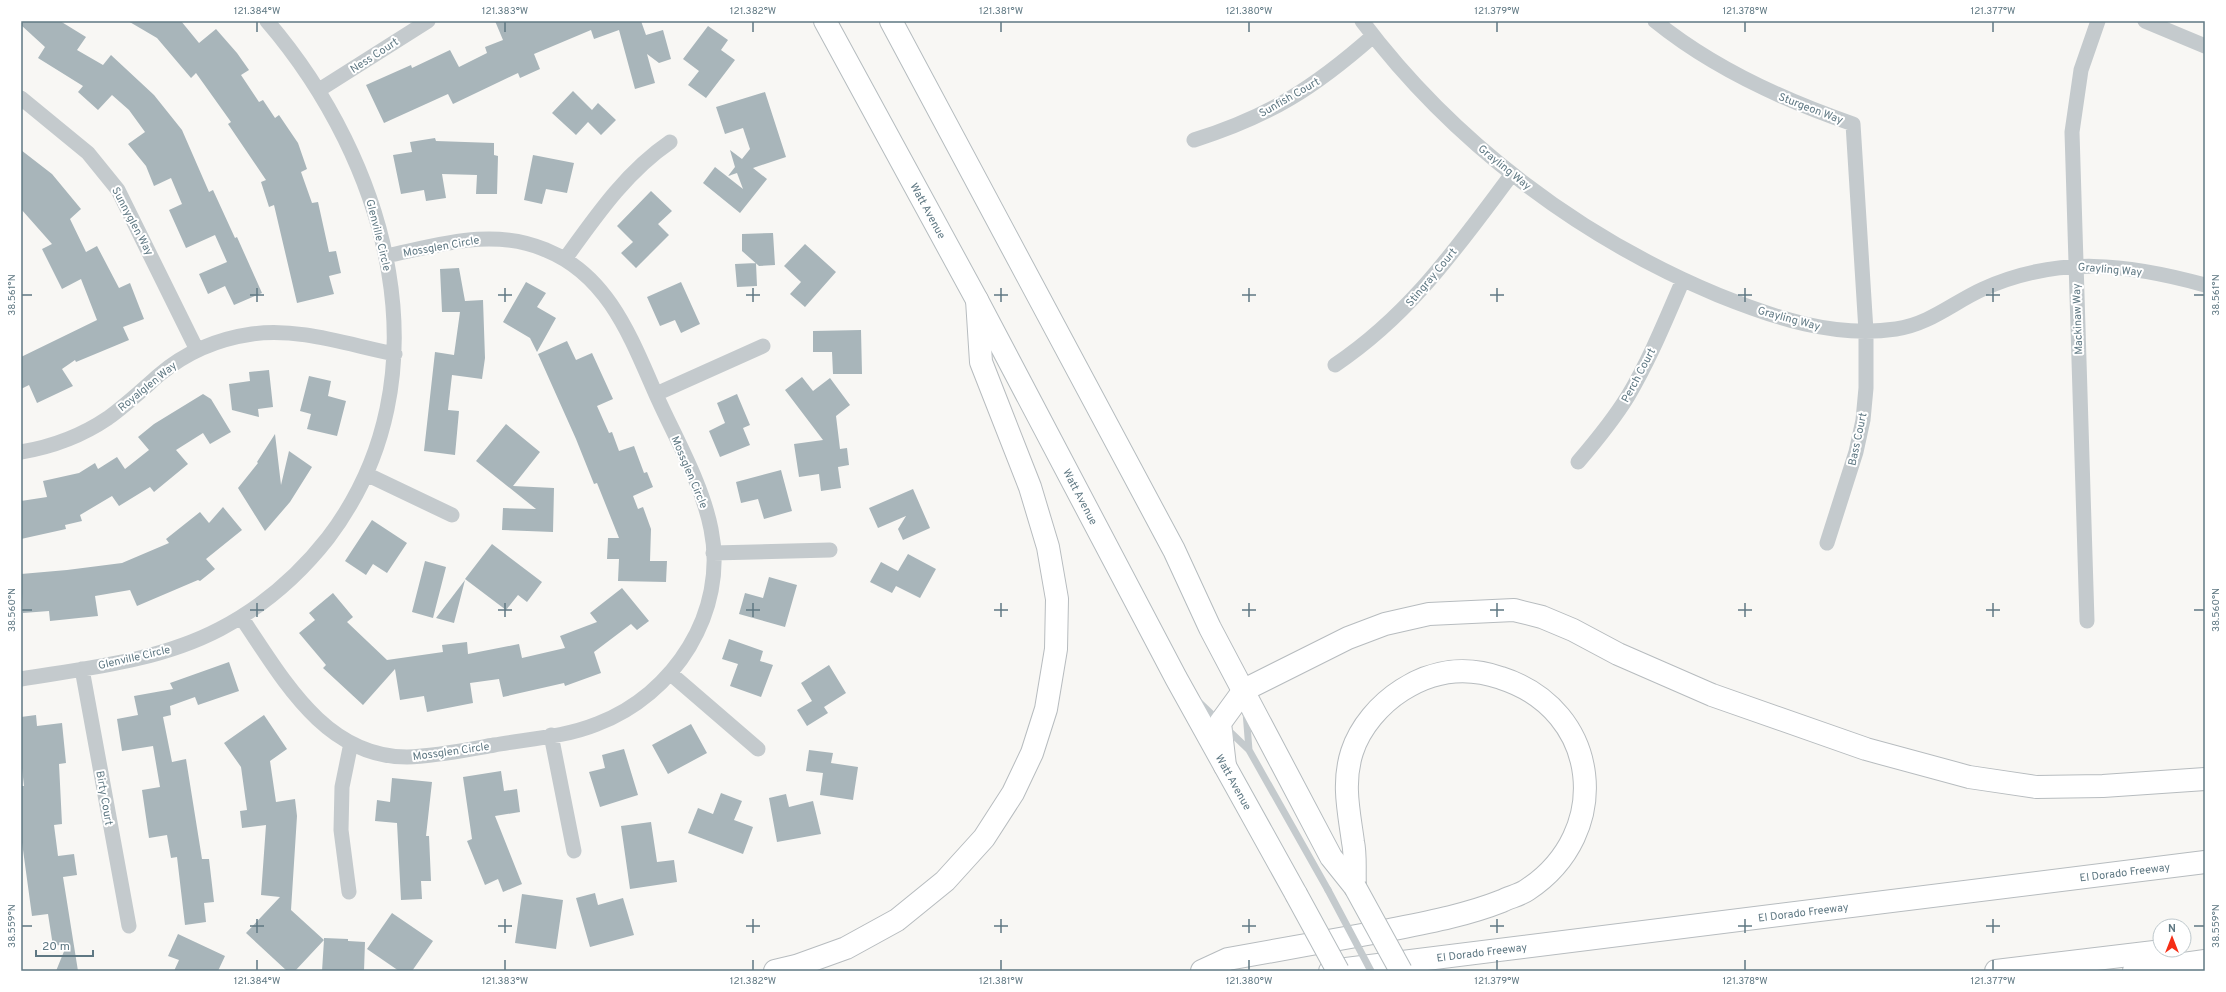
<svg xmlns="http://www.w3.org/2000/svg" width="2226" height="992" font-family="Overpass,sans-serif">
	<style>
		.building { fill: #a8b5ba }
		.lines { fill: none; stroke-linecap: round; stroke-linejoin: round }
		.primary-casing { stroke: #b5bcbf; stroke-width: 24 }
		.highway-casing { stroke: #b7bcbf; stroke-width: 24 }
		.lane { stroke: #c4cacd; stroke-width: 7 }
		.street { stroke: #c4cacd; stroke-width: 15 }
		.primary { stroke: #fff; stroke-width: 22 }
		.highway { stroke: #fff; stroke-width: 22 }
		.primary-bridge-casing { stroke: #b5bcbf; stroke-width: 24; stroke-linecap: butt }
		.lane-bridge { stroke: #c4cacd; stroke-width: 7 }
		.primary-bridge { stroke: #fff; stroke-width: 22 }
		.ticks { fill: none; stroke: #5f7883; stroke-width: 1.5 }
		.labels { text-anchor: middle; stroke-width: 4; stroke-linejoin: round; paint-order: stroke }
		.street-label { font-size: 11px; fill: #5f7883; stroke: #fff }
		.neatline { fill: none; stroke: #5f7883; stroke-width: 1.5 }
		.ticks-label { font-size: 10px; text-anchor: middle; fill: #5f7883 }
	</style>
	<rect width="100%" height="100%" fill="#f8f7f4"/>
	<path class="building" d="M21,21H60L86,37L77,50L103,65L111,55L154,95L182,130L209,192L213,190L235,238L237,237L262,293L234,305L225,286L208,294L199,274L227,262L215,235L186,248L169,210L182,204L171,178L154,186L146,166L128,144L145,132L129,110L112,95L98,110L78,92L83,86L38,58L45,47L21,25Z
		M128,21H181L199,43L216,29L237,53L249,70L241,75L259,102L263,100L275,118L279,115L298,143L307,169L301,172L312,203L318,202L329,252L336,251L341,273L329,276L334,294L297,303L274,205L269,207L261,182L266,180L228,124L231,122L196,73L191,78L157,38Z
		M495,21H641L646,35L663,30L671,59L659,63L647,54L655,83L635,89L619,30L594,39L591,30L534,54L540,69L520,78L518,73L453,104L448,94L384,123L366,85L411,65L412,68L450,50L459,67L487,53L485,47L503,40Z
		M708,26L728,40L721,50L735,60L706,98L688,85L699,71L683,59Z
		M573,91L592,110L598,103L616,120L601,135L588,122L576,135L552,113Z
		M765,92L786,157L753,168L767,179L740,213L703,183L715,167L743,189L737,173L728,176L735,167L730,150L742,159L750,149L743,128L725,134L716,107Z
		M435,138L436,141L494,143V155L498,156L497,194H476L477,175L442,174L446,198L426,201L424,190L401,194L393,155L412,152L410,142Z
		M21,150L52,174L81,209L70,219L86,252L97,246L119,288L130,283L144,319L123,327L129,340L76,362L75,360L62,369L73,386L37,403L29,385L21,389V357L97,320L81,279L62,289L42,249L52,244L21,209Z
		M533,155L574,163L567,193L546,189L542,204L524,200Z
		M651,191L672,211L658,224L669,235L636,268L621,253L633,242L617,226Z
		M773,233L775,265L759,266L742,251V234Z
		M805,244L836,272L805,307L790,294L801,282L784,266Z
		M756,263L757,286L737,287L735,264Z
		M459,268L465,301L483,300L485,358L482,379L452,375L448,410L459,411L455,455L424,451L435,352L454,355L460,312H442L440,269Z
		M526,282L546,293L537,307L556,318L537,352L530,338L503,322Z
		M681,282L700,324L681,333L675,320L660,326L647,297Z
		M861,330L862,374H833L832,352H813V331Z
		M567,341L576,360L592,353L613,399L597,406L609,433L612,432L619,451L634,446L644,473L647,472L653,487L633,496L638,509L643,507L651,529L650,561H667L666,582L618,581L619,559H607L608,538H619L597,483L594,484L576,439L538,354Z
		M269,370L273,407L258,409L259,417L232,410L229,384L250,381L249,372Z
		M309,376L331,381L328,396L346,401L337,436L307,429L311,414L300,411Z
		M802,377L813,391L830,378L850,405L836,416L840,449L847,448L849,465L838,467L841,488L821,491L819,474L799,477L794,444L823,440L785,390Z
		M203,394L211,399L231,432L210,444L203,433L176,450L188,464L154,492L150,487L119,506L112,496L80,515L82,521L65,525L66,529L21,539V501L47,497L43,481L79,473L95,463L98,469L117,457L125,469L149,450L138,437L154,424Z
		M737,394L750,425L743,428L750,445L720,457L709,431L725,423L717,403Z
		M506,424L540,452L513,486L554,488L553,532L502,530L503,508L536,509L476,461Z
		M275,434L281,485L289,451L312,467L290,502L265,531L238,488L258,463L257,462Z
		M781,470L792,511L764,519L758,499L741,503L736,482Z
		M913,489L930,528L903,540L898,529L906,516L878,528L869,508Z
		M223,507L242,530L206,559L215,569L200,581L198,580L137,606L130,590L95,596L98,616L50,621L49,611L23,613L21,574L67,570L122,563L169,543L166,539L200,512L209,523Z
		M372,520L407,543L387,573L373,564L366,575L345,561Z
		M492,544L542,582L527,602L518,595L506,610L465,579Z
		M908,554L936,569L920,598L896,586L892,593L870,582L881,562L898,571Z
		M425,561L446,567L433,618L412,612Z
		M769,577L797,585L785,627L739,614L745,593L763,598Z
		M465,580L454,623L436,618Z
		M622,588L649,621L637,630L631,624L594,652L601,673L565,686L564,683L503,697L499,679L470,683L473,703L427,712L424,696L400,700L395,669L363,705L323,668L326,665L299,633L315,620L309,613L333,593L353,617L347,622L387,660L443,652L442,645L467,642L468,654L519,644L522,658L565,648L560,636L597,622L590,613Z
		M729,639L763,651L760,661L773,665L761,697L730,686L738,664L722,659Z
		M229,662L239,691L198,705L195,697L170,706L171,715L163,717L172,762L186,759L202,859H209L214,902L204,903L206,922L185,925L177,857L171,858L167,835L149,838L142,790L160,787L153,746L122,751L117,719L138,715L134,696L173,689L170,683Z
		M829,665L846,693L824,707L828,713L807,726L797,710L812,701L801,683Z
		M36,715L37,726L62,723L66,763L59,764L62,824L54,825L58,856L74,854L77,875L63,877L78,971H56L67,944L53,946L48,914L32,916L21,835V786H24L21,759V717Z
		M264,715L287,749L270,761L276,802L295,799L297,816L291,910L324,940V938L348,939V941L365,942L364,971H322L324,940L295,971H287L246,933L280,897L261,895L266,825L242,828L240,811L247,810L241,767L224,743Z
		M691,724L707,753L668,774L652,745Z
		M624,749L638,795L600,807L589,772L605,768L602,755Z
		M809,750L833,753L831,763L858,767L853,800L820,795L823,773L806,771Z
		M501,771L504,791L517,789L520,812L495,816L522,884L503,892L498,879L485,885L467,841L472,839L463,777Z
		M392,778L432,782L426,836H429L431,881H421L422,899L401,900L397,823L375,821L377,800L390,802Z
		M721,793L742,801L734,820L753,827L743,854L688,833L698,808L713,814Z
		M786,794L789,807L813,801L821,834L777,842L769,798Z
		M651,822L657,862L674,860L677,882L630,889L621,826Z
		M595,893L598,905L623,898L634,935L590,947L576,898Z
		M522,894L563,900L556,949L515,943Z
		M392,913L433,941L412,971H399L367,949Z
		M178,934L225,956L218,971H174L179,960L168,956Z"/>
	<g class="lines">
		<defs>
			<g id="primary">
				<path id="s1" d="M825,21L977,300L1176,678L1296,894"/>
				<path d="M891,21L1174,550L1210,628L1331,857L1355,887"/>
			</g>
			<g id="highway">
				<path d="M1225,766L1220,723L1244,690L1348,638L1385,624L1429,614L1514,610L1542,617L1573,630L1618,654L1712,695L1866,749L1969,777L2036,787L2103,786L2205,779"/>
				<path d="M775,971L796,966L846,948L897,920L945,881L984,838L1013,793L1032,753L1046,709L1056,649L1057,599L1048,547L1030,487L981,362L977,300"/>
				<path d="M1202,971L1228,959C1280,950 1332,940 1384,931C1424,923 1464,916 1502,901C1510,897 1520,895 1527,890C1614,833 1601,710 1501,678C1467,666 1433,670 1402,690C1380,704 1360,727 1352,752C1342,783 1349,812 1353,842C1356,856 1354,872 1355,887"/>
				<path id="s2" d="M1330,971L2205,862"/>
				<path d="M1996,971L2171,950"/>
				<path d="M2134,971L2205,961"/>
			</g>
		</defs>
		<use href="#primary" class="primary-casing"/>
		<use href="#highway" class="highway-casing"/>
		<path class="lane" d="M1198,701L1249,750L1328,890
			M1246,712L1249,750"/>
		<path class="street" d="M1362,21C1453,142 1579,237 1718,295C1775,318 1834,338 1896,329C1930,324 1954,302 1983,289C2058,255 2129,264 2205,285
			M1655,21C1713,68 1783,100 1853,124L1866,331V388L1863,420L1856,452L1827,543
			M2145,21L2205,46
			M319,90L428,21
			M21,98L88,153L118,190L197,350
			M1194,140C1270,116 1314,88 1373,36
			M565,259C596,216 626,172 670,142
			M1335,365C1412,313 1457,247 1512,174
			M656,394L763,346
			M21,452C51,447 83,435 108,418C126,405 142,390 159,375C185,353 217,339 252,334C298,327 349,345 395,354
			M1578,462C1596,441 1614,419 1628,396C1650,359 1666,319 1683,280
			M366,474L452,515
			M713,553L830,550
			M241,617C282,677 324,757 407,757C437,756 466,750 494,745C528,739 565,737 597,724C674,695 728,612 711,529C702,484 677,441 658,399C632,341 610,276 546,250C493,227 439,245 386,256
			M2087,621L2072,132L2081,70L2098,21
			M82,669L129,926
			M671,674L758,749
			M21,679C88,668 159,661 220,629C262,607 299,575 328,538C450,377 388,162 267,21
			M551,735L574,851
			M349,892L341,830L342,787L351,743"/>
		<use href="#primary" class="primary"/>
		<use href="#highway" class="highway"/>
		<defs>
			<path id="primary-bridge" d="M1355,887L1401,971
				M1296,894L1338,971"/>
		</defs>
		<use href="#primary-bridge" class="primary-bridge-casing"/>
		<path class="lane-bridge" d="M1328,890L1371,971"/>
		<use href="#primary-bridge" class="primary-bridge"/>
	</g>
	<path class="ticks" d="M257,22V32M505,22V32M753,22V32M1001,22V32M1249,22V32M1497,22V32M1745,22V32M1993,22V32M257,288V302M505,288V302M753,288V302M1001,288V302M1249,288V302M1497,288V302M1745,288V302M1993,288V302M22,295H32M250,295H264M498,295H512M746,295H760M994,295H1008M1242,295H1256M1490,295H1504M1738,295H1752M1986,295H2000M2194,295H2204M257,603V617M505,603V617M753,603V617M1001,603V617M1249,603V617M1497,603V617M1745,603V617M1993,603V617M22,610H32M250,610H264M498,610H512M746,610H760M994,610H1008M1242,610H1256M1490,610H1504M1738,610H1752M1986,610H2000M2194,610H2204M257,919V933M505,919V933M753,919V933M1001,919V933M1249,919V933M1497,919V933M1745,919V933M1993,919V933M22,926H32M250,926H264M498,926H512M746,926H760M994,926H1008M1242,926H1256M1490,926H1504M1738,926H1752M1986,926H2000M2194,926H2204M257,960V970M505,960V970M753,960V970M1001,960V970M1249,960V970M1497,960V970M1745,960V970M1993,960V970"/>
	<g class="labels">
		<g class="street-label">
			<text transform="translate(374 55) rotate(-33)" y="4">Ness Court</text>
			<text transform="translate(1289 97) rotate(-30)" y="4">Sunfish Court</text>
			<text transform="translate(1811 108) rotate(21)" y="4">Sturgeon Way</text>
			<text transform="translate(1505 167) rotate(39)" y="4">Grayling Way</text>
			<text dy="4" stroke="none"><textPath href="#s1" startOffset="216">Watt Avenue</textPath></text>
			<text transform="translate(133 221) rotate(62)" y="4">Sunnyglen Way</text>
			<text transform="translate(379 235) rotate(76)" y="4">Glenville Circle</text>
			<text transform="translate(441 246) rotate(-10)" y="4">Mossglen Circle</text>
			<text transform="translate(2110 269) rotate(5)" y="4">Grayling Way</text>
			<text transform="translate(1431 277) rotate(-50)" y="4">Stingray Court</text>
			<text transform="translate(1789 318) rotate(15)" y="4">Grayling Way</text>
			<text transform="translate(2077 319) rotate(-92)" y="4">Mackinaw Way</text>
			<text transform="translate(1638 375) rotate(-62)" y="4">Perch Court</text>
			<text transform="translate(147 386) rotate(-39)" y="4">Royalglen Way</text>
			<text transform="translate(1857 439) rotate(-78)" y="4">Bass Court</text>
			<text transform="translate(690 472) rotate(67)" y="4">Mossglen Circle</text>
			<text dy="4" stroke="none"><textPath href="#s1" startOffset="540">Watt Avenue</textPath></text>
			<text transform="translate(134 657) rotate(-13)" y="4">Glenville Circle</text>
			<text transform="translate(451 751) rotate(-8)" y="4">Mossglen Circle</text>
			<text dy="4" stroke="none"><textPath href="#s1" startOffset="864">Watt Avenue</textPath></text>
			<text transform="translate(105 798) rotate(80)" y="4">Birty Court</text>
			<text dy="4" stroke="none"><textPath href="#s2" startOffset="801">El Dorado Freeway</textPath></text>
			<text dy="4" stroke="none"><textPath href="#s2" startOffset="477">El Dorado Freeway</textPath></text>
			<text dy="4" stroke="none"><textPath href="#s2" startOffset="153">El Dorado Freeway</textPath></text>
		</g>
	</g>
	<rect width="2226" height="992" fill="none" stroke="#ffffff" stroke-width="44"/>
	<g transform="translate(2172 938)"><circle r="19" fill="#ffffff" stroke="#bfc9cd"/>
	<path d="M0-3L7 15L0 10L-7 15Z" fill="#f52e16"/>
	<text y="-6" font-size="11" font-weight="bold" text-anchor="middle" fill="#5f7883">N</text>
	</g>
	<path d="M36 950v6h57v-6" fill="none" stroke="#5f7883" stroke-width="2"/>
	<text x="42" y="950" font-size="12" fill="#5f7883" stroke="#ffffff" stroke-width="3" paint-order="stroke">20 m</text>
	<rect x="22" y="22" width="2182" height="948" class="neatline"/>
	<g class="ticks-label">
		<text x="257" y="14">121.384°W</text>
		<text x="505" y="14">121.383°W</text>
		<text x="753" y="14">121.382°W</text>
		<text x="1001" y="14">121.381°W</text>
		<text x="1249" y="14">121.380°W</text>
		<text x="1497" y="14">121.379°W</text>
		<text x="1745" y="14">121.378°W</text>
		<text x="1993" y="14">121.377°W</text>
		<text transform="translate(11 295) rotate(-90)" y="4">38.561°N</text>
		<text transform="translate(2215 295) rotate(-90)" y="4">38.561°N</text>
		<text transform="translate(11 610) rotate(-90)" y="4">38.560°N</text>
		<text transform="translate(2215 610) rotate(-90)" y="4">38.560°N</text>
		<text transform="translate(11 926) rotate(-90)" y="4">38.559°N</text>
		<text transform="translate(2215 926) rotate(-90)" y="4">38.559°N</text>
		<text x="257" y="984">121.384°W</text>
		<text x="505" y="984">121.383°W</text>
		<text x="753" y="984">121.382°W</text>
		<text x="1001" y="984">121.381°W</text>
		<text x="1249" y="984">121.380°W</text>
		<text x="1497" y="984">121.379°W</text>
		<text x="1745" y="984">121.378°W</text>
		<text x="1993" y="984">121.377°W</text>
	</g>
</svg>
